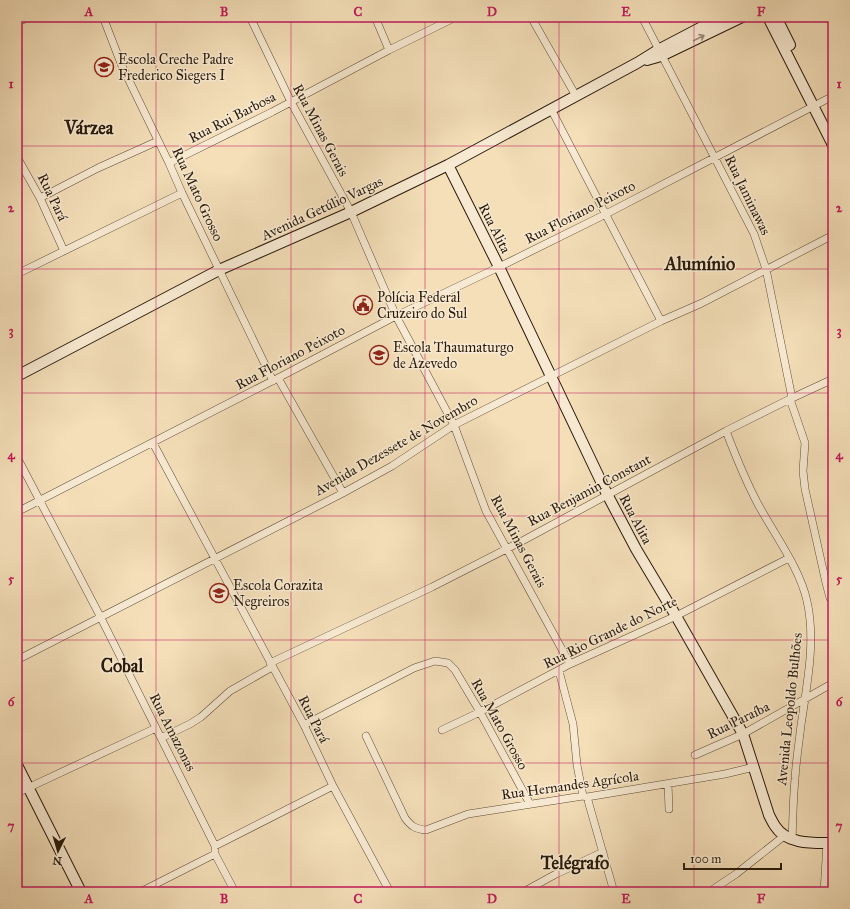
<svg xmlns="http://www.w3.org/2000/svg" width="850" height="909" font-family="'IM FELL Great Primer',serif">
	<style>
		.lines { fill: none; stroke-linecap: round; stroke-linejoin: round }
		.street-casing { stroke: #5c4b36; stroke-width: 8 }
		.secondary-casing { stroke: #291a0b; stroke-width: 12 }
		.street { stroke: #f8ead2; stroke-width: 7 }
		.secondary { stroke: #f8ead2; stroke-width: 10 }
		.oneway { stroke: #9b8c78 }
		.grid { fill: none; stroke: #c2185b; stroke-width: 1; stroke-opacity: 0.55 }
		.labels { text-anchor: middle; stroke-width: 3; stroke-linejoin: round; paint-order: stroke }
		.poi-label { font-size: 14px; fill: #291a0b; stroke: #f8ead2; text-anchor: start }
		.street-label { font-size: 14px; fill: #291a0b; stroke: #f8ead2 }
		.district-label { font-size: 18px; font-weight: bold; fill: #291a0b; stroke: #f8ead2 }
		.neatline { fill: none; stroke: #c2185b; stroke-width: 1.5 }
		.grid-label { font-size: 13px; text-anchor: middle; font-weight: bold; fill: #c2185b }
	</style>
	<rect width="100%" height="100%" fill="#f4dfb9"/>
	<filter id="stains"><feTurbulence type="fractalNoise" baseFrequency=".005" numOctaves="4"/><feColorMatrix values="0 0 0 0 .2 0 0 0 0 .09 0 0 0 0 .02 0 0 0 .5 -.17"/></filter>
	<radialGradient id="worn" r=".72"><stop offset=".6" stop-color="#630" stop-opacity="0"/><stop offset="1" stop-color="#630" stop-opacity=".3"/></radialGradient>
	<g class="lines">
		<defs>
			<path id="street" d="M103,17L122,66L169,163L182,193L273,381
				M250,17L291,102L351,212L396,316L454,425L486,511L570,664
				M375,17L389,50
				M531,17L576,96
				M642,17L754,234L766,269L792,398
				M17,22L30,17
				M551,109L661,321
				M17,157L40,198L64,251
				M169,163L272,112L389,50L456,17
				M40,198L98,168L158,141
				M17,274L182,193
				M278,378L343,493
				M790,399L805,443L803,471L805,489L826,583L830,598L833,602
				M726,431C736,457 746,482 759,506C775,535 800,569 807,601C816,641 807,684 801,725C799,743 796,761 795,779C793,799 793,819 792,840
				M153,443L304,725L333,786L390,892
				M17,457L100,616L215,846V854L235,892
				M17,512L278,378L396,316L499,267L606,214L833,96
				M17,660L343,493L392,466L454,425L661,321L702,303L833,235
				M270,663L432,587L524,540L726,431L790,399L833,379
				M559,671L573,724L577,765L583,796
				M304,725L414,668L435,661L448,663L455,670L480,712L530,804
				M442,730L480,712L570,664L676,616L789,558
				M366,736L405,818C411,826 415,829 426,830L468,814L583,796L587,797L725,774L754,767
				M161,738L190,724L201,717L230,691L272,667
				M695,755L743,734L833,683
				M668,784L669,809
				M17,793L156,728
				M587,797L614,892
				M215,846L333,786
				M140,892L215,854
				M523,892L556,874L603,852
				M709,892L736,874L784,836
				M824,892L827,843"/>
			<path id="secondary" d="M768,17L833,145
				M776,17L790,45
				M647,60L661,56L742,17
				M448,165L499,267L607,494L636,549L676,616L743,734L769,815C771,819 773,823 775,826C787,845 814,843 833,843
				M17,376L219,270L351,212L448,165L637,63L658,50L721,17
				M17,765L81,892"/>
		</defs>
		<use href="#street" class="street-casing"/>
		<use href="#secondary" class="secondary-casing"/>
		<use href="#street" class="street"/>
		<use href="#secondary" class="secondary"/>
	</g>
	<defs><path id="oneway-shaft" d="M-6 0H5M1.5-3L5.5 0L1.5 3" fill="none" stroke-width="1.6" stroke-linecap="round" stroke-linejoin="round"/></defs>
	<use class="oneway" href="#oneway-shaft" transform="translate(699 38) rotate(-26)"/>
	<path class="grid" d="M156,17V892M291,17V892M425,17V892M559,17V892M694,17V892M17,146H833M17,269H833M17,393H833M17,516H833M17,640H833M17,763H833"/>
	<defs>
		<symbol id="school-ring" viewBox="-11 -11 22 22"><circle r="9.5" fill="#f8ead2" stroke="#8f2418" stroke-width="1.5"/><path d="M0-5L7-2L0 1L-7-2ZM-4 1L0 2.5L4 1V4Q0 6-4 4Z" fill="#8f2418"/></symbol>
		<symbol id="civic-ring" viewBox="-11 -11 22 22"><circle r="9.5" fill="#f8ead2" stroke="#8f2418" stroke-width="1.5"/><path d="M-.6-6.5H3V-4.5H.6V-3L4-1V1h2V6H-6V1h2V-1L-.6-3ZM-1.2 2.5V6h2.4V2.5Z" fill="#8f2418"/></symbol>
	</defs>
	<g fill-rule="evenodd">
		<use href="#school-ring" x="93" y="56" width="22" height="22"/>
		<use href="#civic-ring" x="352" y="294" width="22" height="22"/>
		<use href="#school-ring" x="368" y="344" width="22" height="22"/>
		<use href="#school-ring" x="208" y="582" width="22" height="22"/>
	</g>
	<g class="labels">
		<g class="poi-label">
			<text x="118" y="64">Escola Creche Padre<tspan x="118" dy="16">Frederico Siegers I</tspan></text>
			<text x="377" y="302">Polícia Federal<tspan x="377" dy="16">Cruzeiro do Sul</tspan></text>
			<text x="393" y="352">Escola Thaumaturgo<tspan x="393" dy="16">de Azevedo</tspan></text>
			<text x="233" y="590">Escola Corazita<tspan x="233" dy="16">Negreiros</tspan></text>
		</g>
		<g class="street-label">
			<text transform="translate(232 117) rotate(-27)" y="5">Rua Rui Barbosa</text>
			<text transform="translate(321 130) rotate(62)" y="5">Rua Minas Gerais</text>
			<text transform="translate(198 194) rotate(65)" y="5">Rua Mato Grosso</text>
			<text transform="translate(748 195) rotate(64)" y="5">Rua Jaminawas</text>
			<text transform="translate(53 197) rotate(64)" y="5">Rua Pará</text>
			<text transform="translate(322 208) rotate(-25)" y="5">Avenida Getúlio Vargas</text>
			<text transform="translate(580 212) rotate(-27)" y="5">Rua Floriano Peixoto</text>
			<text transform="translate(495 228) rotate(63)" y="5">Rua Alita</text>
			<text transform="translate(290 357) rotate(-28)" y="5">Rua Floriano Peixoto</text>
			<text transform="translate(396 445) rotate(-30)" y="5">Avenida Dezessete de Novembro</text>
			<text transform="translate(589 490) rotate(-28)" y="5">Rua Benjamin Constant</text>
			<text transform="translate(636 519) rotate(62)" y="5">Rua Alita</text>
			<text transform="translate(519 541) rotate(62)" y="5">Rua Minas Gerais</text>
			<text transform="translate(610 632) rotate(-26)" y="5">Rua Rio Grande do Norte</text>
			<text transform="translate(789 709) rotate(-84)" y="5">Avenida Leopoldo Bulhões</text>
			<text transform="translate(314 719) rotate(63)" y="5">Rua Pará</text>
			<text transform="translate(738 720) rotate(-26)" y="5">Rua Paraíba</text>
			<text transform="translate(500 724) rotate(61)" y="5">Rua Mato Grosso</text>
			<text transform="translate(173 732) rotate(63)" y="5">Rua Amazonas</text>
			<text transform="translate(570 785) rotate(-8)" y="5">Rua Hernandes Agrícola</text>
		</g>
		<g class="district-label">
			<text x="89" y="134">Várzea</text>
			<text x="700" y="270">Alumínio</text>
			<text x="122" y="672">Cobal</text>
			<text x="575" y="869">Telégrafo</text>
		</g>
	</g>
	<rect width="850" height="909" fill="none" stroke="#f4dfb9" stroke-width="44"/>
	<g transform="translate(58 851) rotate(185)" stroke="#f8ead2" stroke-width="3" paint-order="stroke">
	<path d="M0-3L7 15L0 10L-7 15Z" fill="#291a0b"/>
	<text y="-6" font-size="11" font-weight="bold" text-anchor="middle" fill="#291a0b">N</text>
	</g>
	<path d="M684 863v6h97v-6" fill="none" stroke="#291a0b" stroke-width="2"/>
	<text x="690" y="863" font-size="12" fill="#291a0b" stroke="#f8ead2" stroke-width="3" paint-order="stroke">100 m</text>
	<rect x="22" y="22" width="806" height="865" class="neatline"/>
	<g class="grid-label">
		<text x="89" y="16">A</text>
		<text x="224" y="16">B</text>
		<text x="358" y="16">C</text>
		<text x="492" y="16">D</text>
		<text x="626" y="16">E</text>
		<text x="761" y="16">F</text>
		<text x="11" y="88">1</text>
		<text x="839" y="88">1</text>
		<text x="11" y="212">2</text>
		<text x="839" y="212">2</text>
		<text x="11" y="335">3</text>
		<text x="839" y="335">3</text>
		<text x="11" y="459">4</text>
		<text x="839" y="459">4</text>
		<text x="11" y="583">5</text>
		<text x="839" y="583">5</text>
		<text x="11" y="706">6</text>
		<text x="839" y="706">6</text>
		<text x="11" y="830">7</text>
		<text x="839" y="830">7</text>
		<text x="89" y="903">A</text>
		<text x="224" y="903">B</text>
		<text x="358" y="903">C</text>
		<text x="492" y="903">D</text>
		<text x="626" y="903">E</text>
		<text x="761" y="903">F</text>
	</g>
	<rect width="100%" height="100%" filter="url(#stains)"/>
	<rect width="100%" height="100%" fill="url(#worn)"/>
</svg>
